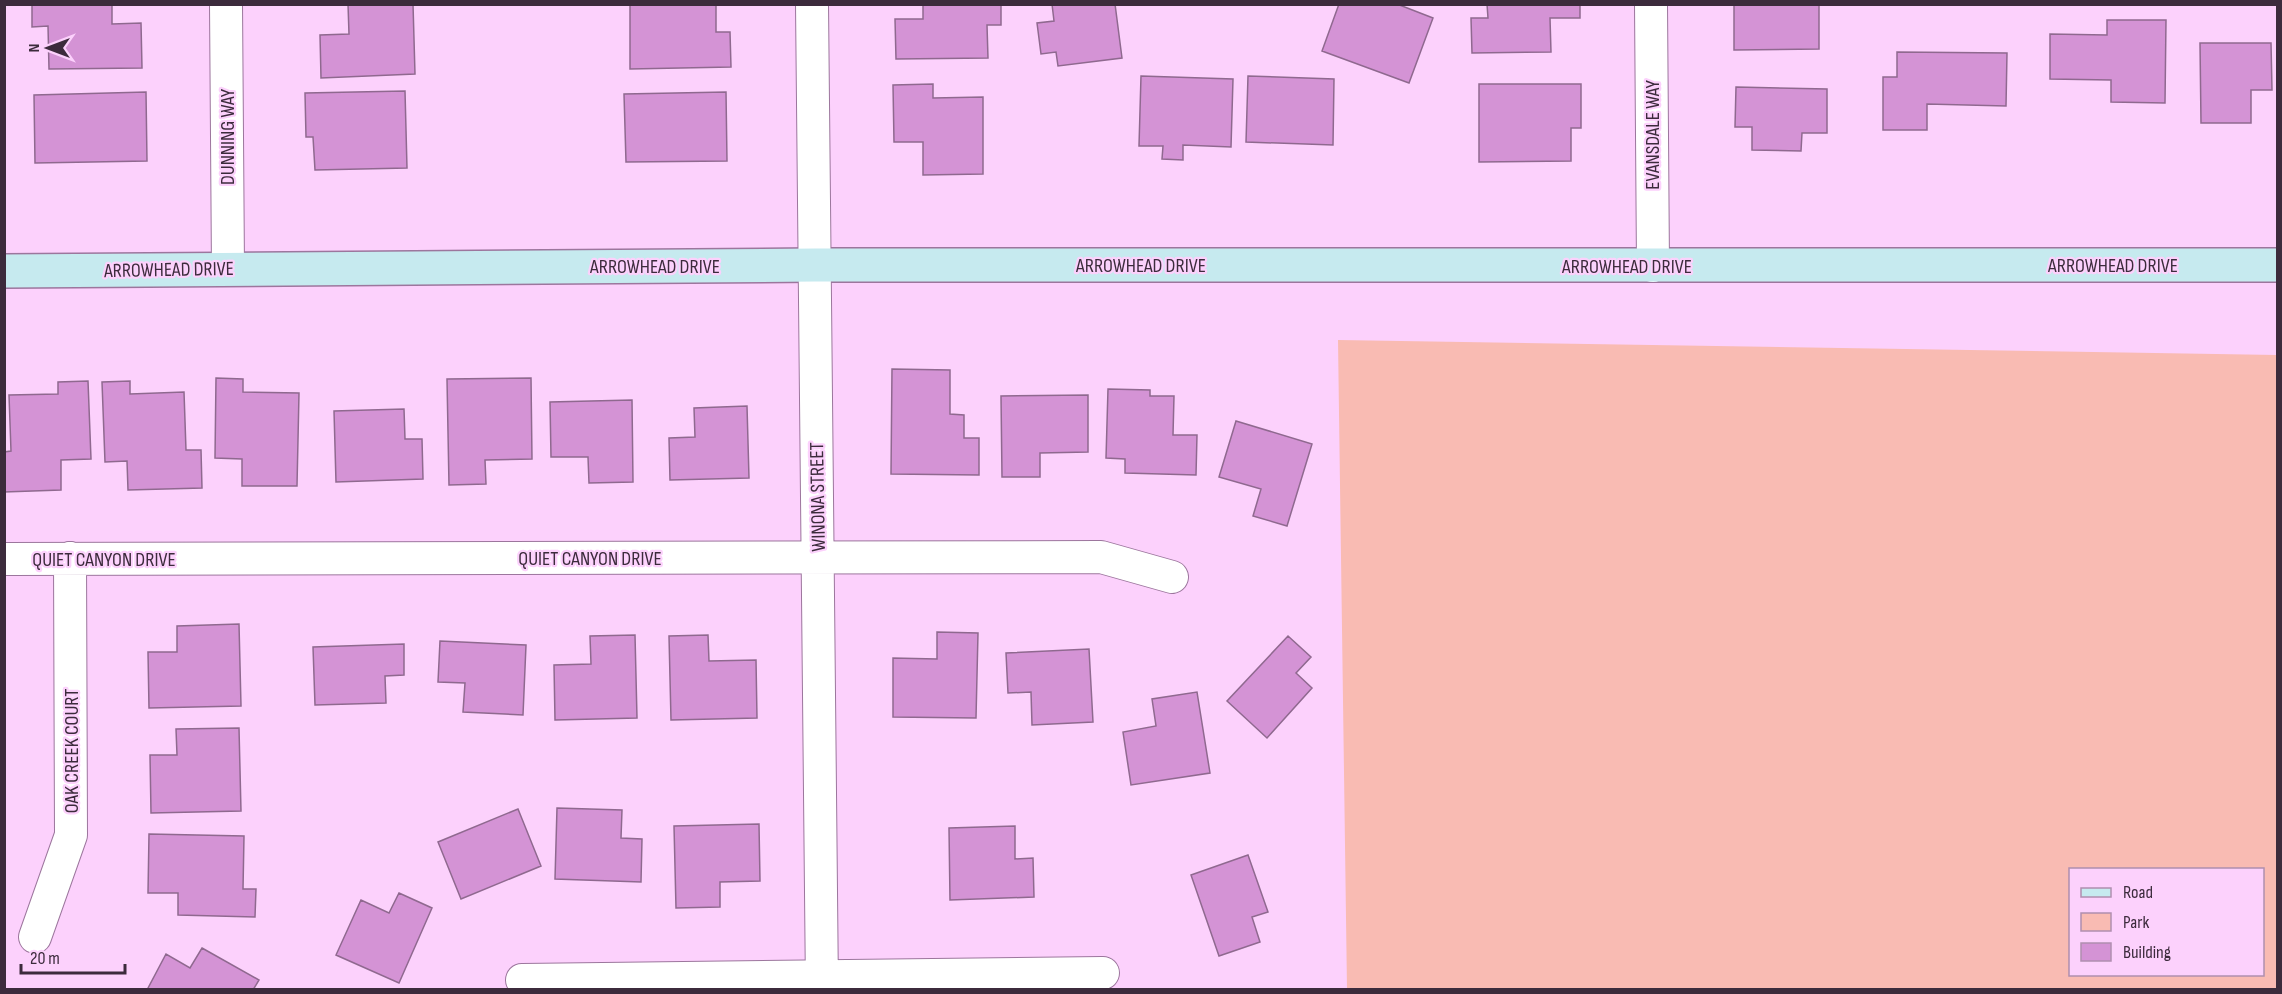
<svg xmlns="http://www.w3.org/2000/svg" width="2282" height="994" font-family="'Sofia Sans Condensed',sans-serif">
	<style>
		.green { fill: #f9bbb3; fill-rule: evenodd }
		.building { fill: #d493d5; stroke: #8f698f; stroke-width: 1.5 }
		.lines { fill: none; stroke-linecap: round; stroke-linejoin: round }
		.minor-casing { stroke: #9c769d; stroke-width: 34 }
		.secondary-casing { stroke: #9c769d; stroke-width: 36 }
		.minor { stroke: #fff; stroke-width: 32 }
		.secondary { stroke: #c6eaef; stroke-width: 33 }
		.labels { text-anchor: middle; stroke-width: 4.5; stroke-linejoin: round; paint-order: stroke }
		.street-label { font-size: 20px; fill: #3c2b3c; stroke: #fcd1fc }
	</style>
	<rect width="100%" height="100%" fill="#fcd1fc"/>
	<path class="green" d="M1338,340L2277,355V989H1347ZM2070,870H2262V974H2070Z"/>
	<path class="building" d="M32,4H112V24L141,23L142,68L49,69L48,26L32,27Z
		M348,4H413L415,74L321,78L320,35L349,34Z
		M630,4H716V32H730L731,67L630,69Z
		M923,4H1001V25H987L988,58L896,59L895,19H923Z
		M1052,4H1115L1122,58L1058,66L1056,52L1041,54L1037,23L1054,21Z
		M1339,4H1397L1433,18L1409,83L1322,51Z
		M1487,4H1580V18H1550L1551,52L1472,53L1471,18H1488Z
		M1734,4H1819V49L1734,50Z
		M2107,20H2166L2165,103L2111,102V80L2050,79V34L2107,35Z
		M2200,43H2271L2272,90H2251V123H2201Z
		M1897,52L2007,53L2006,106L1927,104V130H1883V77H1897Z
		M1141,76L1233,79L1231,147L1183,145V160L1162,159L1163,146H1139Z
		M1248,76L1334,79L1333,145L1246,142Z
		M933,84V98L983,97V174L923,175V142H894L893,85Z
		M1479,84H1581V128H1571V161L1479,162Z
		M1736,87L1827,89V133H1802L1801,151L1752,150V127H1735Z
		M405,91L407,168L315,170L313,137H306L305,93Z
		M146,92L147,161L35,163L34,95Z
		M726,92L727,161L626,162L624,94Z
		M892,369L950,370V414L964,415V438H979V475L891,474Z
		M216,378L243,379V392L299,393L297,486H242V459L215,458Z
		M531,378L532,459L485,460L486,484L449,485L447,379Z
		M88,381L91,459L61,460V490L4,492V452L11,451L9,395L58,394V382Z
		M130,381V394L184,392L186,450H201L202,488L128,490L127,461L105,462L102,382Z
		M1108,389L1150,390V396H1174L1173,435H1197L1196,475L1125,473V459L1106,458Z
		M1088,395V452L1040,453V477H1002L1001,396Z
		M632,400L633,482L589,483L588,457H551L550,402Z
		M747,406L749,478L670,480L669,438L695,437L694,408Z
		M404,409L405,439H422L423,479L336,482L334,411Z
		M1236,421L1312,444L1287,526L1253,516L1261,489L1219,477Z
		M239,624L241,706L149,708L148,652H177V626Z
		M937,632L978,633L976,718L893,717V658L937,659Z
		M635,635L637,718L555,720L554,665L591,664L590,636Z
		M708,635L709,661L756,660L757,718L671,720L669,636Z
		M1288,636L1311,657L1296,673L1312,688L1267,738L1227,701Z
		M440,641L526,645L523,715L463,712L465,683L438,682Z
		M404,644V675L385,676L386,703L315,705L313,647Z
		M1089,649L1093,722L1032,725L1031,692L1008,693L1006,653Z
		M1197,692L1210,773L1131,785L1123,732L1156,726L1152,699Z
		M239,728L241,811L151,813L150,755H177L176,729Z
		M557,808L622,810L621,838L642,839L641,882L555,879Z
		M518,809L541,866L461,899L438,842Z
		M759,824L760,881L720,882V907L676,908L674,826Z
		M1015,826V859L1033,858L1034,897L950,900L949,828Z
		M149,834L244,836L243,889H256L255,917L178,915V893H148Z
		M1248,855L1268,912L1252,917L1260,942L1219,956L1191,875Z
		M399,893L432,908L399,983L336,955L361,900L389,913Z
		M202,948L259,980L253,990H147L166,954L190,968Z"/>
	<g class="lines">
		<defs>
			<path id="minor" d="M226,4L228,269
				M812,4L822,990
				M1651,4L1653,266
				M4,559L1101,557L1172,577
				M35,937L71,835L70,558
				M522,980L1103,973"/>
			<path id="secondary" d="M4,271L815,265H2278"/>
		</defs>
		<use href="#minor" class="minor-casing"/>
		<use href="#secondary" class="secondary-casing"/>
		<use href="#minor" class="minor"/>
		<use href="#secondary" class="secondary"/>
	</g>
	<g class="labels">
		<g class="street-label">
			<text transform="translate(1652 135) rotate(-90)" y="7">EVANSDALE WAY</text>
			<text transform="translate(227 137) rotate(-90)" y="7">DUNNING WAY</text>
			<text x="1141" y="272">ARROWHEAD DRIVE</text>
			<text x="2113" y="272">ARROWHEAD DRIVE</text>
			<text x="655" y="273">ARROWHEAD DRIVE</text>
			<text x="1627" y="273">ARROWHEAD DRIVE</text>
			<text transform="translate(169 269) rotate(-1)" y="7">ARROWHEAD DRIVE</text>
			<text transform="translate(817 497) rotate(-91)" y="7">WINONA STREET</text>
			<text x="590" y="565">QUIET CANYON DRIVE</text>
			<text x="104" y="566">QUIET CANYON DRIVE</text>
			<text transform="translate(71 751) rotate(-90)" y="7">OAK CREEK COURT</text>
		</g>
	</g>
	<rect width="2282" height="994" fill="none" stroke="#3c2b3c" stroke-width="12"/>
	<rect x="2069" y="868" width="195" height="108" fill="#fcd1fc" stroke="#af8faf" stroke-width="1.5"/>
	<rect x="2081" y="888" width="30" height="9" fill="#c6eaef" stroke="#af8faf" stroke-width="1.5"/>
	<text x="2123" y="898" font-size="18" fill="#3c2b3c">Road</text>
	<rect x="2081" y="913" width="30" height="18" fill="#f9bbb3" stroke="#af8faf" stroke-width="1.5"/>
	<text x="2123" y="928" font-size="18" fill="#3c2b3c">Park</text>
	<rect x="2081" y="943" width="30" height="18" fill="#d493d5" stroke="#af8faf" stroke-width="1.5"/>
	<text x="2123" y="958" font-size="18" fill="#3c2b3c">Building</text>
	<g transform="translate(48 48) rotate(270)" stroke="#fcd1fc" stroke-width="4.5" paint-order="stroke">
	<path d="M0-4.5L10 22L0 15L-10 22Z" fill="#3c2b3c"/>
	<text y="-9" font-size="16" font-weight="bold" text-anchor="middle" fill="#3c2b3c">N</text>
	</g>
	<path d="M21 964v9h104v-9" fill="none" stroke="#3c2b3c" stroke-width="3"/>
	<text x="30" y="964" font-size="18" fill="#3c2b3c" stroke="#fcd1fc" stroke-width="4.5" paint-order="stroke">20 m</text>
</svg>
